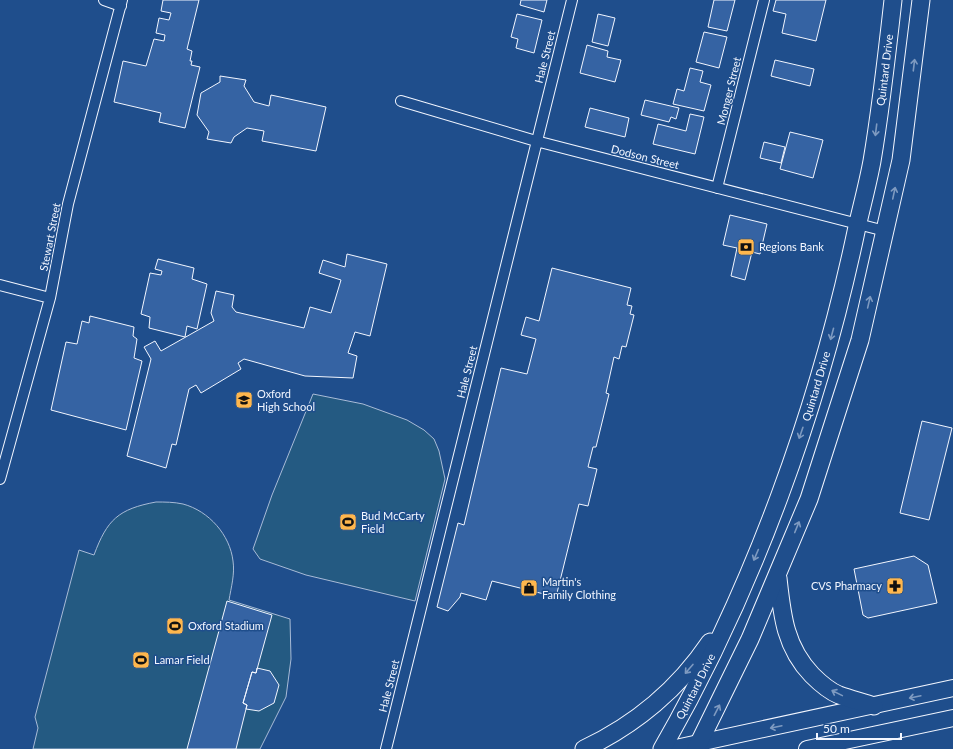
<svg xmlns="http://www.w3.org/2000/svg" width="953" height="749" font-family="Lato,sans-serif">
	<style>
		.green { fill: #245a82; stroke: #a8bbd7 }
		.building { fill: #3563a3; stroke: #f2f6ff }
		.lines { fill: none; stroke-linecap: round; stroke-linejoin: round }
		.minor-casing { stroke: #f2f6ff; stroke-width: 12 }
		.primary-casing { stroke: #f2f6ff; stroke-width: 18 }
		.trunk-casing { stroke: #f2f6ff; stroke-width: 19 }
		.minor { stroke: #1f4e8c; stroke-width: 10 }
		.primary { stroke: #1f4e8c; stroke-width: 16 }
		.trunk { stroke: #1f4e8c; stroke-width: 17 }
		.oneway { stroke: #7e9ac0 }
		.labels { text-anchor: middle; stroke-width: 3; stroke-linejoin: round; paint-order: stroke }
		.street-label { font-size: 11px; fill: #f2f6ff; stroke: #1f4e8c }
		.poi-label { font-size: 11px; fill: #f2f6ff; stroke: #1f4e8c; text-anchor: start }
	</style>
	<rect width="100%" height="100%" fill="#1f4e8c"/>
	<path class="green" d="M313,394L363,404L407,420L424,430L434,439L439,451L445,479L415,601L306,575L260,559L253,549L272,495Z
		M156,502C165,502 174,502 183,504C209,511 230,535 233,561C235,574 231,588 229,600L290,619L291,659L286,697L260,749H33L38,728L35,717L79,550L94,555C107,520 118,509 156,502Z"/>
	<path class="building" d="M163,0H199L187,49L192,51L190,61H192L191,65L200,67L185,128L159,122L161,113L114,102L123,61L146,66L154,39L164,41L165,35L156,33L159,18L169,20L171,13L161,11Z
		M521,0H547L544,12L520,5Z
		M714,0H735L727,31L708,27Z
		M776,0H826L816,41L782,33L786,14L773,11Z
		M517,14L542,20L534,53L516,48L518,39L511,37Z
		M598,14L615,18L608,46L592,42Z
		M704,32L727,37L719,68L696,62Z
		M587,45L608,51L607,57L621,60L615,82L580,73Z
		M775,60L814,69L810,86L771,76Z
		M690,68L703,71L700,82L711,85L704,111L673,104L677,89L684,91Z
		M220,76L246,80L244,86L254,102L269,106L271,95L326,107L316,151L262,141L264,131L247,128L234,137L231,143L207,139L209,132L197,115L201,93L220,82Z
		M645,100L679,108L676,119L671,117L669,122L641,115Z
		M590,108L629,118L625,137L585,127Z
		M690,114L704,117L695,154L653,144L658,124L686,131Z
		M790,132L823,140L813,178L780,169Z
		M764,142L785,147L781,163L760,158Z
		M730,215L767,224L760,254L752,252L745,280L731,276L737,248L723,245Z
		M347,254L387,264L370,336L355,332L348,353L357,356L353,378L305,376L244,359L238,363L241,369L201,393L196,385L189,389L176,445L172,444L166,468L127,456L151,359L144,347L155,341L161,351L214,321L211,313L216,291L234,295L232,307L236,312L304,328L310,307L331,313L341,280L319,273L323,260L345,267Z
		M158,259L194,268L192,279L207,284L197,329L187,326L185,337L149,328L150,317L141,314L150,273L161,275L162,271L155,269Z
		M552,268L631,288L627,305L632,306L630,314L634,315L626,347L622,346L619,359L614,357L606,393L609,394L596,447H593L588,467L597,469L588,506L579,504L556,597L492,581L486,600L461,593L460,597L448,611L437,607L458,523L464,525L501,368L527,374L536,339L521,335L526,317L539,321Z
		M90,316L134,327L133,336L137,339L134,358L142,361L126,430L51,410L66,342L77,344L82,321L89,323Z
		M922,421L952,428L929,520L900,513Z
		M914,556L928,565L937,603L868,618L863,615L854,569Z
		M227,601L272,615L256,673L252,672L243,703L247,705L236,749H187Z
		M257,668L270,671L279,685L274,703L259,711L246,709L247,705L243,703L252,672L256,673Z"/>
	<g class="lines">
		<defs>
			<path id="minor" d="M104,0L121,6
				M401,101L536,141L885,231
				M717,188L764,0
				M0,285L50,298
				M0,479L50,298L68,204L122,0
				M386,749L572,0"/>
			<path id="primary" d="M671,749L953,688
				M807,749L953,718"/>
			<g id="trunk">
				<path d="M778,578C782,615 785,647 812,675C819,682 829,691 839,695C850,699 862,702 874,706"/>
				<path d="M584,749C635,725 679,688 710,642"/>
				<path id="s1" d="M662,749C754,588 819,408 857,227C862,205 868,183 872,161C881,108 887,54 893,0"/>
				<path d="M696,749L750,639L809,499L860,340L901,160L921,0"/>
			</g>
		</defs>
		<use href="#minor" class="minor-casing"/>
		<use href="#primary" class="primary-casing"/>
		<use href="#trunk" class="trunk-casing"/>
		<use href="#minor" class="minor"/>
		<use href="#primary" class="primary"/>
		<use href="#trunk" class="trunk"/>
	</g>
	<defs><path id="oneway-shaft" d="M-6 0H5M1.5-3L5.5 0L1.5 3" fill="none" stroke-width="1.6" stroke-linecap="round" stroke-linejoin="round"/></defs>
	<g class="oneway">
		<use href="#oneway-shaft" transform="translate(914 65) rotate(-83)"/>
		<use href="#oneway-shaft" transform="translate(876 130) rotate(97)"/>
		<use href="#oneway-shaft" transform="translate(894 193) rotate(-78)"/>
		<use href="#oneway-shaft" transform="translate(869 302) rotate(-77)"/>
		<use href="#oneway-shaft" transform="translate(832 334) rotate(105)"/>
		<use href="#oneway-shaft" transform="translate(801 433) rotate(109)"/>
		<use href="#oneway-shaft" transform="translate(797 527) rotate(-68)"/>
		<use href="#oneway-shaft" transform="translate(756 555) rotate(113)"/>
		<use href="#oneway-shaft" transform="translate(689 669) rotate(131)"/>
		<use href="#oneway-shaft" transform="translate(837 693) rotate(-154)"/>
		<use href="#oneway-shaft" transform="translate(915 697) rotate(168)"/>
		<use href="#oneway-shaft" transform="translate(717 710) rotate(-63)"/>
		<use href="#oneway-shaft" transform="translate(776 727) rotate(168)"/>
	</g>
	<defs>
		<symbol id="bank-square" viewBox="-11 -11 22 22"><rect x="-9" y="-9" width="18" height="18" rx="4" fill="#ffb74d" stroke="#1f4e8c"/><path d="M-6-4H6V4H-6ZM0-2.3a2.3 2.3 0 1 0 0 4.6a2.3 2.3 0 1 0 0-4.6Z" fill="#111"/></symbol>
		<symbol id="school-square" viewBox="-11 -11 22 22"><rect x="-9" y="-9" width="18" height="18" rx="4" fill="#ffb74d" stroke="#1f4e8c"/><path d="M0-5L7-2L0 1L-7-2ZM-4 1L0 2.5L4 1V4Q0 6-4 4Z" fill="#111"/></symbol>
		<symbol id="stadium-square" viewBox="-11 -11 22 22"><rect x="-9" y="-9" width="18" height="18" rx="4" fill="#ffb74d" stroke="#1f4e8c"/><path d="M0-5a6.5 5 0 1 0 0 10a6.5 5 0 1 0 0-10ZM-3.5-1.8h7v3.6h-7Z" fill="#111"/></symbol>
		<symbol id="pharmacy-square" viewBox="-11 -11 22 22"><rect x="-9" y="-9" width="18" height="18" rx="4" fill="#ffb74d" stroke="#1f4e8c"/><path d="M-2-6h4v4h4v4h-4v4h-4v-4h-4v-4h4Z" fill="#111"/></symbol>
		<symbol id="shop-square" viewBox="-11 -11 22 22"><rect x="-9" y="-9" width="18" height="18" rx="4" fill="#ffb74d" stroke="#1f4e8c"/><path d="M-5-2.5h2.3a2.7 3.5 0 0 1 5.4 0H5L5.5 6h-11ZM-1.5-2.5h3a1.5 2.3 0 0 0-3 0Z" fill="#111"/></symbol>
	</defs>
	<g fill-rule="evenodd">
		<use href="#bank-square" x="736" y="237" width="20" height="20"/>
		<use href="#school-square" x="234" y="390" width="20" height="20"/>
		<use href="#stadium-square" x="338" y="512" width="20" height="20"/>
		<use href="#pharmacy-square" x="885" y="576" width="20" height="20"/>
		<use href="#shop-square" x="519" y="578" width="20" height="20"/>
		<use href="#stadium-square" x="165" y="616" width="20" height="20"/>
		<use href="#stadium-square" x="131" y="650" width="20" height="20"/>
	</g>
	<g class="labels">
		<g class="street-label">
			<text transform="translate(545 57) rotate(-76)" y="4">Hale Street</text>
			<text dy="4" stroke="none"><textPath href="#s1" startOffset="719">Quintard Drive</textPath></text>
			<text transform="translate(729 91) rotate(-76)" y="4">Monger Street</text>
			<text transform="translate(645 157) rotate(14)" y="4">Dodson Street</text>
			<text transform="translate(50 237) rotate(-79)" y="4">Stewart Street</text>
			<text transform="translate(467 372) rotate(-76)" y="4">Hale Street</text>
			<text dy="4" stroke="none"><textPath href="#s1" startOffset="395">Quintard Drive</textPath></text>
			<text transform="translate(389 686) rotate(-76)" y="4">Hale Street</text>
			<text dy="4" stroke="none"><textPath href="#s1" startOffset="71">Quintard Drive</textPath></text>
		</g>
		<g class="poi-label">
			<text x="759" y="251">Regions Bank</text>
			<text x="257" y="398">Oxford<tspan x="257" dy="13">High School</tspan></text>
			<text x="361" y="520">Bud McCarty<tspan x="361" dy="13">Field</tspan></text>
			<text x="542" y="586">Martin's<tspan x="542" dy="13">Family Clothing</tspan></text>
			<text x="882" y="590" text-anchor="end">CVS Pharmacy</text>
			<text x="188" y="630">Oxford Stadium</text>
			<text x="154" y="664">Lamar Field</text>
		</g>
	</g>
	<path d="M817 733v6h84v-6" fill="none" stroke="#f2f6ff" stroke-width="2"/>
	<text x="823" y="733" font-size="12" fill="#f2f6ff" stroke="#1f4e8c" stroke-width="3" paint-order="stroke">50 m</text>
</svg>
